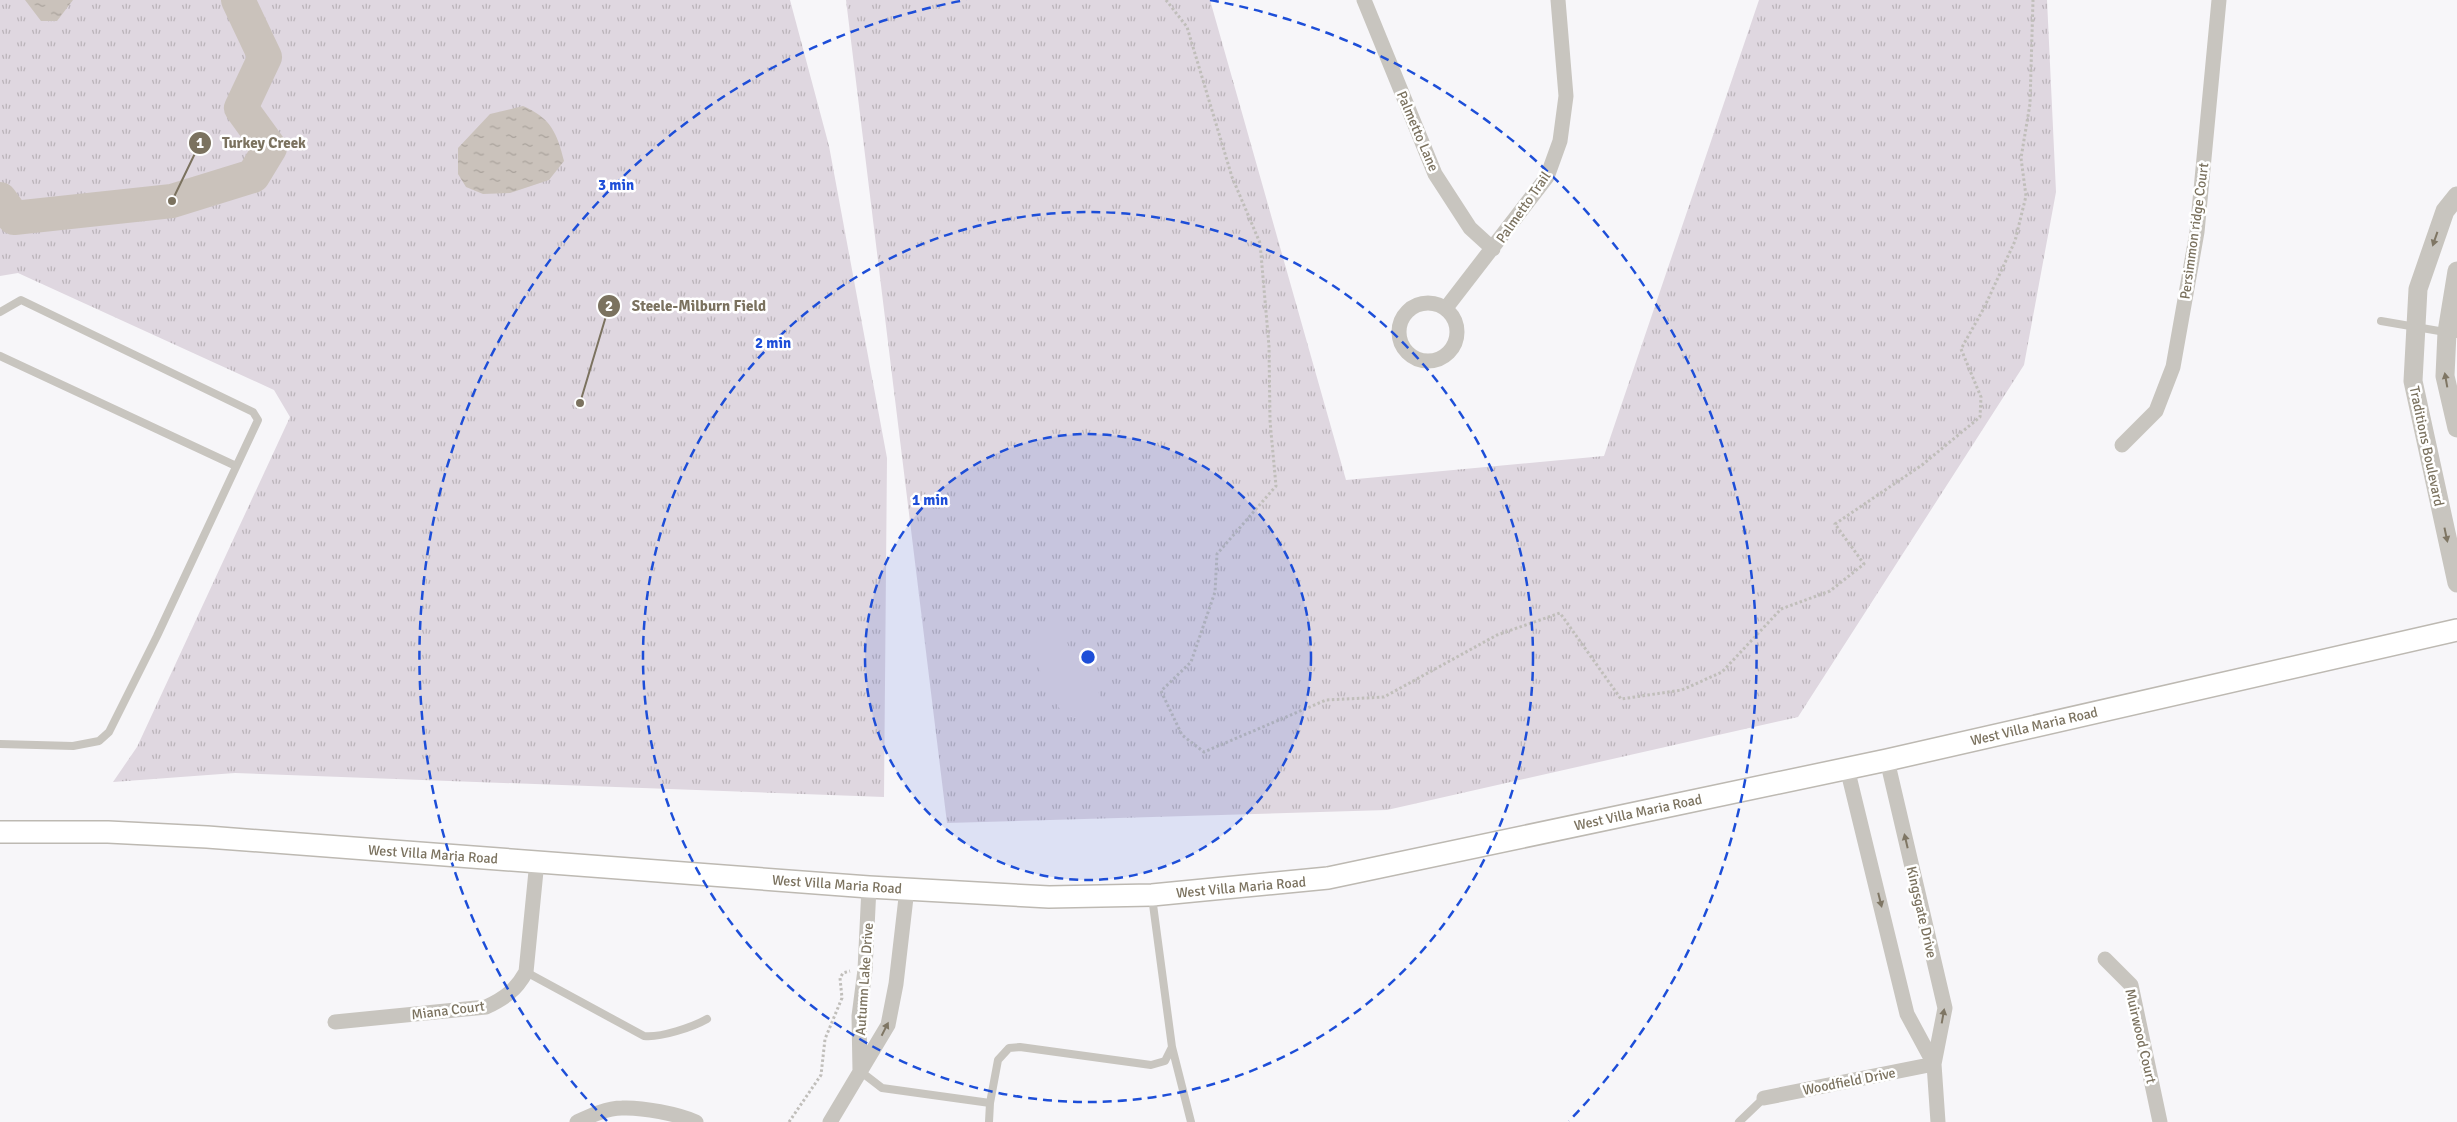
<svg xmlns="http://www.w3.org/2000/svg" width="2457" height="1122" font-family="Signika,sans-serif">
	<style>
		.grass { fill: url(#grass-tufts) }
		.pitch { fill: #dfd7e0 }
		.water { fill: url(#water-ripples) }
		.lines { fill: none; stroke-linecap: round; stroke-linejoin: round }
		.river { stroke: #cac2bb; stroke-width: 34 }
		.secondary-casing { stroke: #bdb9b2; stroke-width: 24 }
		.path { stroke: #c0beba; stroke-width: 3; stroke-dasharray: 2.5 2.5; stroke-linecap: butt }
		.service { stroke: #c8c5bf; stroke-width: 8 }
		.minor { stroke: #c8c5bf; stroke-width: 15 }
		.tertiary { stroke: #c8c5bf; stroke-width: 19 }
		.secondary { stroke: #fff; stroke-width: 21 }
		.oneway { fill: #7f7664 }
		.ring { fill: none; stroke: #1d4ed8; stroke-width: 2.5; stroke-dasharray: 9 6 }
		.labels { text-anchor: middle; stroke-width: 5; stroke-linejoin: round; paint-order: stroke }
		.street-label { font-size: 14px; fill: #7b725f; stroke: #fff }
		.centre { fill: #1d4ed8; stroke: #fff; stroke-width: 2.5 }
		.ring-label { font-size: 15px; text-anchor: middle; font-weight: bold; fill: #1d4ed8; stroke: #fff; stroke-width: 5; stroke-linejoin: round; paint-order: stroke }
		.leader { fill: none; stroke: #7b725f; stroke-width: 2 }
		.callout-dot { fill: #7b725f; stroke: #fff; stroke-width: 2 }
		.mark-label { font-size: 15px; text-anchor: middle; font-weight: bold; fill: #fff }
		.callout-label { font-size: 15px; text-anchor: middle; font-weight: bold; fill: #7b725f; stroke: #fff; stroke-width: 5; stroke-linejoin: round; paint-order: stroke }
	</style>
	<defs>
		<pattern id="grass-tufts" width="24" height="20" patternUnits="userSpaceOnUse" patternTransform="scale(1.25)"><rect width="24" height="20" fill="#dfd7e0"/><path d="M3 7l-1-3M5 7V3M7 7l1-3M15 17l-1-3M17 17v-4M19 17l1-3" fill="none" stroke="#bab3b9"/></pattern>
		<pattern id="water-ripples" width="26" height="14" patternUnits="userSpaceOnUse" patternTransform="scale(1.25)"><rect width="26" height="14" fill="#cac2bb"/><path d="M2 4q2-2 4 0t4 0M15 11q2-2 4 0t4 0" fill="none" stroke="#a9a29b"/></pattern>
	</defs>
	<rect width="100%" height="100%" fill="#f7f6f9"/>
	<path class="grass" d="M0,0H790L829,146L887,458L884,797L235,773L113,782L137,747L290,417L274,390L18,273L0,276Z
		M846,0H1210L1346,480L1604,456L1759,0H2047L2056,192L2024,365L1798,717L1387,810L947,823Z"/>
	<path class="pitch" d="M1058,621L1074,659L1091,677L1104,704L1090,721L1065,716L1050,695L1037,663V631Z"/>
	<path class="water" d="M25,0H73L57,21H41Z
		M523,106C551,118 557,133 564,161L549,180L510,193L483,194L466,187L458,174V148L490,114Z"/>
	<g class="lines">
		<path class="river" d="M0,199L14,218L172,201L253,176L270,148L241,108L265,57L238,0"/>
		<defs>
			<path id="secondary" d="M0,832H108L207,837L869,887L1049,897L1152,895L1328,878L1887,760L2457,630"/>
		</defs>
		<use href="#secondary" class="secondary-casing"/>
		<path class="path" d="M1166,0L1187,27L1232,177L1260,243L1269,346L1270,421L1276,486L1217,554L1215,592L1191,662L1161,691L1182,735L1204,752L1326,700L1384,697L1497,635L1560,613L1621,699L1682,690L1722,672L1781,609L1830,591L1864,564L1835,524L1922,465L1980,417L1981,397L1961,349L1984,308L2015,241L2026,196L2021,158L2030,104L2033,0
			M789,1122L821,1075L825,1039L842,998L840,978L843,973L850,971"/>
		<path class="service" d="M0,312L21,300L253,412L258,420L157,636L109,732L99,741L73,746L0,744
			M2381,321L2457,334
			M0,356L236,466
			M526,972L644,1036C660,1038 693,1027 707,1019
			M1172,1047L1191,1122
			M860,1071L882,1088L990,1103L998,1060L1009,1048L1020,1047L1151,1065L1165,1061L1172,1047L1152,897
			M989,1122L990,1103
			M1739,1122L1764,1098"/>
		<path class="minor" d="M1364,0L1435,174L1470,228L1493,249
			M1399 332a29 29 0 1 1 58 0a29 29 0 1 1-58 0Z
			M1446,308L1547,177L1560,141L1566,96L1558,0
			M2122,445L2156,411L2173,367L2197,232L2219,0
			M1887,760L1945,1008L1934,1064L1938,1122
			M1847,768L1907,1014L1934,1064
			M2105,959L2131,985L2160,1122
			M335,1022L486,1007C505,998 516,990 526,972L537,861
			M860,1071L859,1016L865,970L869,887
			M1764,1098L1934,1064
			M577,1122C590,1116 607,1108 622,1108C642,1107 678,1114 696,1122
			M830,1122L888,1025L896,984L907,889"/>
		<path class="tertiary" d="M2457,196L2445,211L2418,289L2413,381L2457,583
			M2457,271L2447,332L2445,376L2457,428"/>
		<use href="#secondary" class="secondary"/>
	</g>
	<defs><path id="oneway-solid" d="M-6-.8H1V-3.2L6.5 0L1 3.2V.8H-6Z" transform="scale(1.25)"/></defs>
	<g class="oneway">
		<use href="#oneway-solid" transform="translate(2435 239) rotate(109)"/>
		<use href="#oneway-solid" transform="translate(2446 380) rotate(-100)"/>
		<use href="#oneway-solid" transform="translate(2446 535) rotate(78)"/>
		<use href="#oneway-solid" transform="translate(1906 841) rotate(-103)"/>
		<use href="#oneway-solid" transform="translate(1880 900) rotate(76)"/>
		<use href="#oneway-solid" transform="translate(1943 1016) rotate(-80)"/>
		<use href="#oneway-solid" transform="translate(885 1029) rotate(-63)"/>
	</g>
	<circle cx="1088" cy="657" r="223" fill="#1d4ed8" fill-opacity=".12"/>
	<g class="ring">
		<circle cx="1088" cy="657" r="223"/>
		<circle cx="1088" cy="657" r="445"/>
		<path d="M607 1121A668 668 0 0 1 966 0M1210 0A668 668 0 0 1 1569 1121"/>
	</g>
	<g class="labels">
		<g class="street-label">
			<text transform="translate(1418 131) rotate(67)" y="5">Palmetto Lane</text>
			<text transform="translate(1523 207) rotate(-55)" y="5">Palmetto Trail</text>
			<text transform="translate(2194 231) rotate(-82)" y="5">Persimmon ridge Court</text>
			<text transform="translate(2427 446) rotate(78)" y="5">Traditions Boulevard</text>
			<text transform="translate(2034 726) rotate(-13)" y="5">West Villa Maria Road</text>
			<text transform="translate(1638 812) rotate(-12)" y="5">West Villa Maria Road</text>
			<text transform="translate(433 854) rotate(4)" y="5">West Villa Maria Road</text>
			<text transform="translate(837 884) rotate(4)" y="5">West Villa Maria Road</text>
			<text transform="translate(1241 887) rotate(-5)" y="5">West Villa Maria Road</text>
			<text transform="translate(1922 912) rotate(77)" y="5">Kingsgate Drive</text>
			<text transform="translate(864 979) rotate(-86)" y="5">Autumn Lake Drive</text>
			<text transform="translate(448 1010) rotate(-7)" y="5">Miana Court</text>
			<text transform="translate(2141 1036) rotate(77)" y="5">Muirwood Court</text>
			<text transform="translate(1849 1081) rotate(-11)" y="5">Woodfield Drive</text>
		</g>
	</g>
	<circle cx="1088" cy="657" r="8" class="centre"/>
	<g class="ring-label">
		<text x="616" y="190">3 min</text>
		<text x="773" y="348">2 min</text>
		<text x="930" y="505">1 min</text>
	</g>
	<path class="leader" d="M172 201L200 143M580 403L609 306"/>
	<g class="callout-dot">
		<circle cx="172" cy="201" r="5"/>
		<circle cx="580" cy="403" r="5"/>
		<circle cx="200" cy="143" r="12"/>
		<circle cx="609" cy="306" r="12"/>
	</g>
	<g class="mark-label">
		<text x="200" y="148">1</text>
		<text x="609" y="311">2</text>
	</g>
	<g class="callout-label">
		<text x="264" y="148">Turkey Creek</text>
		<text x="699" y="311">Steele-Milburn Field</text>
	</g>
</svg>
